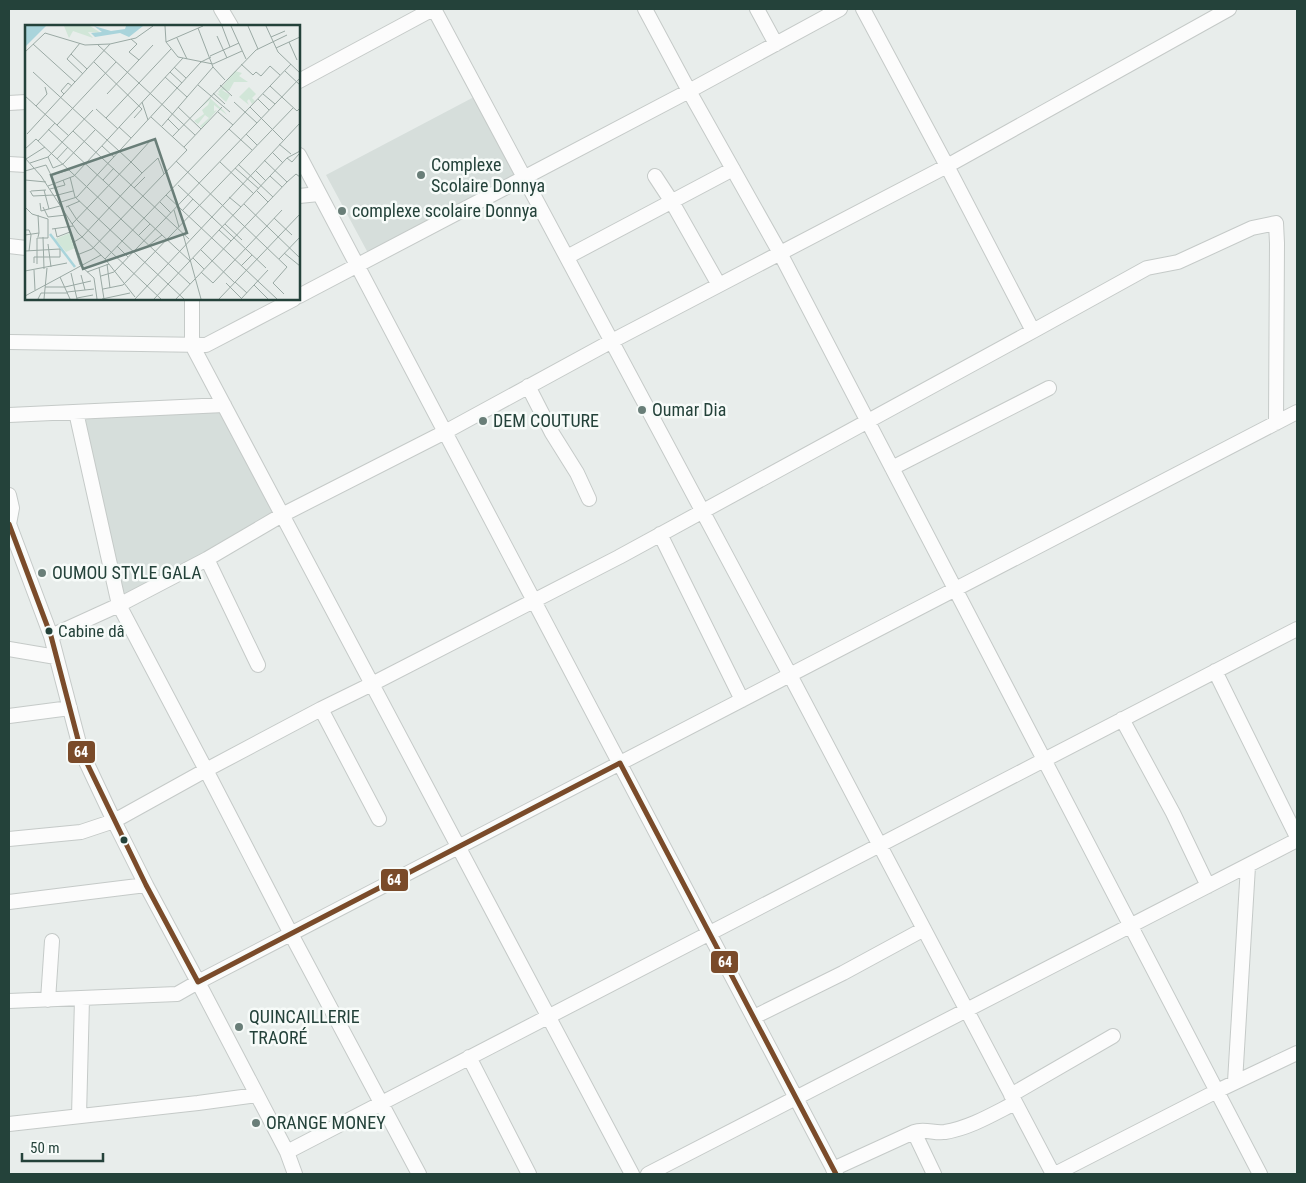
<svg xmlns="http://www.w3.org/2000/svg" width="1306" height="1183" font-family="'Roboto Condensed',sans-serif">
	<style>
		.built { fill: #d6dedb }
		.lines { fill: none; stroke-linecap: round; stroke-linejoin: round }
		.minor-casing { stroke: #c5cac8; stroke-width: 16 }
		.minor { stroke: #fcfcfc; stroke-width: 14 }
		.bus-1-casing { stroke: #f7fbf9; stroke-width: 9 }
		.bus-1 { stroke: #7a4b2a; stroke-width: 5 }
		.poi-dot { fill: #697e78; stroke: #f7fbf9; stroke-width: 2 }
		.bus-dot { fill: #24423a; stroke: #f7fbf9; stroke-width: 2 }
		.labels { text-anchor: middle; stroke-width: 5; stroke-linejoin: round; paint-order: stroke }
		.bus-label { font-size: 17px; fill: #24423a; stroke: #f7fbf9; text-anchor: start }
		.poi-label { font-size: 18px; fill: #24423a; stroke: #f7fbf9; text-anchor: start }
		.inset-river { fill: none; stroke: #a9d4db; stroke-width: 2.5 }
		.inset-road { fill: none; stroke: #9aa9a4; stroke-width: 1 }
		.view { fill: #697e78; fill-opacity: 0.15; stroke: #697e78; stroke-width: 2.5 }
		.inset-edge { fill: none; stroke: #24423a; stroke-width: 2.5 }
		.line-badge { stroke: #f7fbf9; stroke-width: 2 }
		.badge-label { font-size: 14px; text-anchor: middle; font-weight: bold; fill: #fff }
	</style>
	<rect width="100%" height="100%" fill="#e8edeb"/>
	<path class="built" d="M474,97L516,175L368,253L326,175Z
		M222,406L279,516L120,602L80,415Z"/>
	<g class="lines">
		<defs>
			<path id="minor" d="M221,9L231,26
				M434,9L790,675L1053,1174
				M645,9L689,91L780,253L1260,1174
				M757,9L776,44
				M299,81L433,9
				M9,103L26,102
				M299,155L836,1174
				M9,164L26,165
				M655,176L672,202L719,285
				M299,196L319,194
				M9,246L26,248
				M567,257L733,169
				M299,296L689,91L840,9
				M192,299V345L632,1174
				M1033,331L1147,268L1178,262L1252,228L1276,223L1277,243L1276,423
				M9,342L206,345L294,299
				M528,386L552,433L577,473L589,499
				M76,412L119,605L206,770L291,934L419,1174
				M9,415L224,405
				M892,468L1049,388
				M9,495L12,508L9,524
				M9,524L51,636L81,751L114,821L146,885L198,982L287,1152L295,1174
				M660,534L742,700
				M207,559L258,665
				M51,636L119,605L207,559L282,515L445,432L612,341L947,166L863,9
				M9,649L56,657
				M1215,671L1297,837
				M321,709L379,819
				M9,716L70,708
				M1122,719L1173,813L1208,886
				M9,839L81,832L114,821L206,770L321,709L372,684L619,557L1033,331L947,166L1229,9
				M9,902L146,885
				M48,1000L52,941
				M9,1001L177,994L198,982L1297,412
				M754,1017L843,973L924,929
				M469,1057L529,1174
				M1235,1082L1248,866
				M1011,1095L1113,1036
				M79,1116L82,999
				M9,1124L198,1103L257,1095
				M914,1132L934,1174
				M287,1152L1297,629
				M833,1169L914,1132C925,1128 935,1134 945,1132C970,1128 993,1114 1015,1103
				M648,1174L1297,840
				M1055,1174L1217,1091L1297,1053"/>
		</defs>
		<use href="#minor" class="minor-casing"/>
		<use href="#minor" class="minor"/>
		<defs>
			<path id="bus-1" d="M9,524L51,636L81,751L146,885L198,982L620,763L836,1174"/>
		</defs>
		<use href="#bus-1" class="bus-1-casing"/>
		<use href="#bus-1" class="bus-1"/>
	</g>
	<g class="poi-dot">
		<circle cx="421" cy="175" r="5"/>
		<circle cx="342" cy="211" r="5"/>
		<circle cx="642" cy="410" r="5"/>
		<circle cx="483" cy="421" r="5"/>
		<circle cx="42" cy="573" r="5"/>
		<circle cx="239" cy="1027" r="5"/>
		<circle cx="256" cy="1123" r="5"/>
	</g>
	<g class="bus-dot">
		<circle cx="49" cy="631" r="4.5"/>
		<circle cx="124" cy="840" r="4.5"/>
	</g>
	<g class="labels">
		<g class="bus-label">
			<text x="58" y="637">Cabine dâ</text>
		</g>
		<g class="poi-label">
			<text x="431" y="171">Complexe<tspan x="431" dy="21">Scolaire Donnya</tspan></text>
			<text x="352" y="217">complexe scolaire Donnya</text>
			<text x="652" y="416">Oumar Dia</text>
			<text x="493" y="427">DEM COUTURE</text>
			<text x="52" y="579">OUMOU STYLE GALA</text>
			<text x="249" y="1023">QUINCAILLERIE<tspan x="249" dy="21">TRAORÉ</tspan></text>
			<text x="266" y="1129">ORANGE MONEY</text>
		</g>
	</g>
	<g transform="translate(25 25)">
		<rect width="275" height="275" fill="#e8edeb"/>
		<path d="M39,1H65L76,8L63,7L68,13L48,6L44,13ZM210,46L217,48L214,51L223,57H209L204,66L197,65L205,70L201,77L191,68L195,69L193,67ZM224,62L231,69L227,73L230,76L227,79L224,74L222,76L224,80L214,72ZM185,73L199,86L202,90L189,80V86L192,85L177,103L175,101L184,93L180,90L173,99L169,96L179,89L177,85L183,80L185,75L172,86Z" fill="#d1e6d8"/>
		<path d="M45,208L50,223L41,227L30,214Z" fill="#d1e6d8"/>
		<path d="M0,1H21L0,22ZM69,1L86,6L100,4L101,1H118L104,12L95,8L70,12L66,8L77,7Z" fill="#a9d4db"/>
		<path class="inset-river" d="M25,209L50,242"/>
		<path class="inset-road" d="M140,1L141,17L153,32L188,39L217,26M197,1L205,22M206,1L221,34M223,1L233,24M241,1L253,27L275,48M173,3L188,42L200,55M192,11L202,33M246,12L260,6M152,13L162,34M106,14L112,19L104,27L114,35M141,17L178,1M264,17L272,35M55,18L42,34L58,49M8,19L50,57M73,20L170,110M251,23L275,12M0,27L20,8L60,20L85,19L111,13L128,1M46,29L62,44M185,31L214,18M69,37L117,84L109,93M216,39L228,50L231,47L236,51L245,41L255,50M149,42L161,53M260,46L275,60M8,47L106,137L47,199M145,47L157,58M140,52L162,72M173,60L205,87M195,60L207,71M245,61L272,86L275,83M188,68L200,79M39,69L36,66L43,58L47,61M82,69L128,20M238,69L250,79M0,71L44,111M233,74L244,85M117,77L123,95M209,77L232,98M11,81L22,69L20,62M153,82L176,104M225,82L258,115M71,84L93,104M193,87L208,100M81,93L146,24M143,94L154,105M32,100L91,37M137,101L188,42M94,102L106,113M23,104L165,236M204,104L227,125M48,106L164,214M2,109L85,19M221,109L232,120M147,112L231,25L262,10M13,116L30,98M254,119L266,129M77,121L89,132M159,122L197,82M0,124L11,114L165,259M247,127L258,138M23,132L28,143L38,139L70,105M0,133L16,151L53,208L80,234L110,272M262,133L267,137L274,129M1,134L20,122M32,134L43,122M239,135L262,157M151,136L262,242L248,258L259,269M195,137L229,169M5,138L23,132L68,85M213,139L248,172M21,140L26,150L44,145M210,143L234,164M230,145L241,156M0,146L21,140M117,148L133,133L139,149M245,151L257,162M45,152L50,172L159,274M0,155L21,157M78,155L89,143M153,160L241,243M23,161L49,151L158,33M109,163L120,152M25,164L40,160L38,155M19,165L24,184M5,166L8,171L29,170M6,166L21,165M232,166L243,177M141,170L252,274M29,171L48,166M204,172L216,182M135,177L146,188M15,178L16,186L35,181M33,178L52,172L176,37L186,32M219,179L275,233M43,181L52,195L136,274M0,182L7,189L23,194V213H12V239M18,182L23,192L41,190M41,182L55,176M149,185L154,202M157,186L168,174M13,190L14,208M249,193L267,210M200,199L217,215M30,203L32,212L45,207L52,230L67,224L162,125L126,92M27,204L48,201M0,205H4L6,210L4,226M194,205L206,216M158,209L176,274M0,210L14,208L13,212M114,210L125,199M18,212L19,244M49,217L57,212L117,148L106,137L126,115M23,219L26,242M124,220L137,210M92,221L103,232M176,225L210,258M0,226L35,224V232H9V238M259,228L275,241M52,230L55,240L69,253L72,274M168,233L179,244M80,234L266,39M254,234L275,212M82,239L85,263M216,241L227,230M74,242L79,274M9,245L10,265M0,246L42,238M62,247L84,239M176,247L188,258L257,185M46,248L52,274M56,250L60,265M76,251L89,247L275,53M35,252L45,274M210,257L222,268M201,258L216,273M229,260L243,274M20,262H40M40,262L66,256M78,264L98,260L268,83M42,267L69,264M0,271L76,230M52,273L68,270M13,274L16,268H43M19,274L22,243M77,274L105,268M110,274L275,98M129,274L262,133L275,126M151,274L262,157L271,149L275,152M194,274L275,189M216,274L243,245"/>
		<path class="view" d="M130,114L162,208L58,244L26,150Z"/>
		<rect width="275" height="275" class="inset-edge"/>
	</g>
	<g class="line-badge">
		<rect x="67" y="740" width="29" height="24" rx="5" fill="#7a4b2a"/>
		<rect x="380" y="868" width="29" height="24" rx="5" fill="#7a4b2a"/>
		<rect x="710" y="950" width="29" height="24" rx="5" fill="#7a4b2a"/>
	</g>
	<g class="badge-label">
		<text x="81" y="757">64</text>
		<text x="394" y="885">64</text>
		<text x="725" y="967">64</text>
	</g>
	<rect width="1306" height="1183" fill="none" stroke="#24423a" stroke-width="20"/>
	<path d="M22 1153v8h81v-8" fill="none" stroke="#24423a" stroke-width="2.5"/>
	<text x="30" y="1153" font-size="15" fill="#24423a" stroke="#f7fbf9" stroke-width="4" paint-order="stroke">50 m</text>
</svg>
